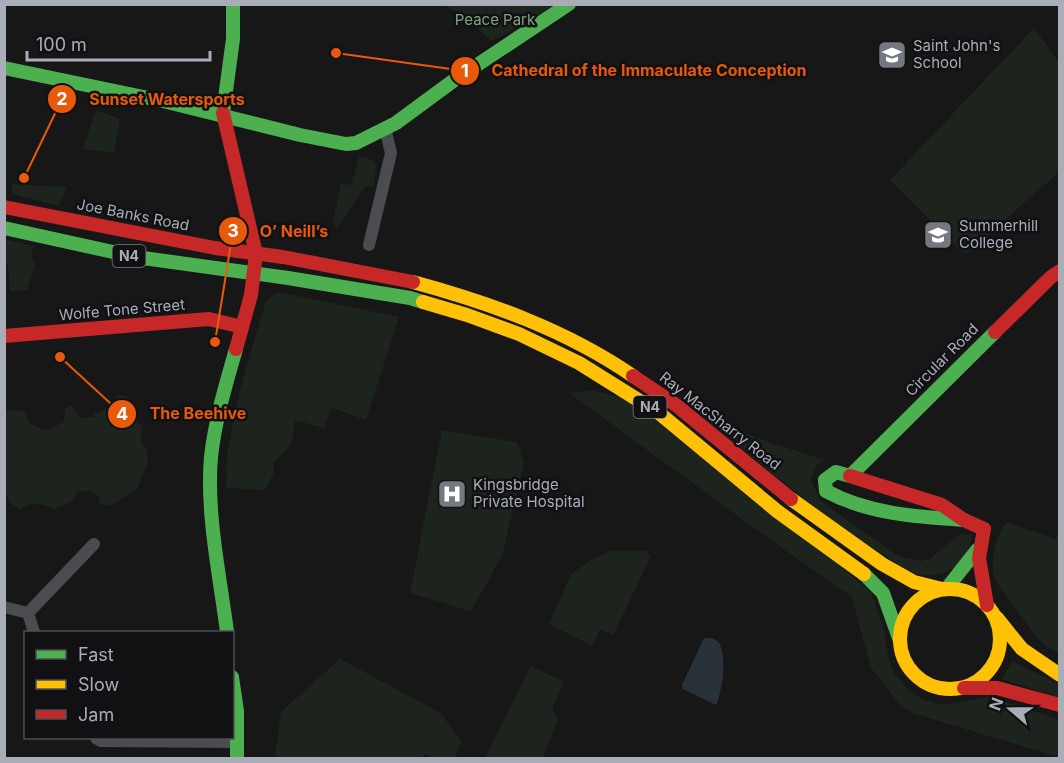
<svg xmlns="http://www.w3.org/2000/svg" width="1064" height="763" viewBox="0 0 1064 763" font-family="Inter,sans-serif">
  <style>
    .green { fill: #1d241e }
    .water { fill: #2a3239 }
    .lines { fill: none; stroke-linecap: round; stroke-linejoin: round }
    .street { stroke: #4b4c50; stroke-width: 12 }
    .fast { stroke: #4caf50; stroke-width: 14 }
    .slow { stroke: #ffc107; stroke-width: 14 }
    .jam { stroke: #c62828; stroke-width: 14 }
    .labels { text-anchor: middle; stroke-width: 5; stroke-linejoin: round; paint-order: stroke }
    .shield { fill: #111113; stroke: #7b7e86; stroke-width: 1.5 }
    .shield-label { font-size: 14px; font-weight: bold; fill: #a8adb8 }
    .park-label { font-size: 15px; fill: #7fa381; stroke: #111113 }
    .poi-label { font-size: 15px; fill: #a8adb8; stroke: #111113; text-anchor: start }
    .street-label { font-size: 15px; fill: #a8adb8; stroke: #111113 }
    .leader { fill: none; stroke: #e8590c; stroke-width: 2 }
    .callout-dot { fill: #e8590c; stroke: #111113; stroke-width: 2 }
    .mark-label { font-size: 18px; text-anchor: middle; font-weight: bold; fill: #fff }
    .callout-label { font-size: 16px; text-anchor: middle; font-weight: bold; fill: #e8590c; stroke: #111113; stroke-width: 5; stroke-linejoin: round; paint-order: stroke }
  </style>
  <rect width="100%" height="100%" fill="#171717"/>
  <!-- green -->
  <g class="green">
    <path d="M 445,5 L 557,5 L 492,41 L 460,14 Z"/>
    <path d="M 1034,28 L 1059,63 L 1059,172 L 965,255 L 890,180 Z"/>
    <path d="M 96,110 L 120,119 L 114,153 L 83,149 Z"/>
    <path d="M 359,156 L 372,160 L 377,165 L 373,187 L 366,186 L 337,228 L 333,222 L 341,183 L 352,185 Z"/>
    <path d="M 11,184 L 67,187 L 59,206 L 13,194 Z"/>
    <path d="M 4,239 L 34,246 L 31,255 L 35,264 L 27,290 L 10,291 L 8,265 L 5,264 Z"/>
    <path d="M 278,292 L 399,317 L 366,420 L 331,408 L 324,428 L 295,420 L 292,443 L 273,463 L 274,473 L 264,490 L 226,488 L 227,454 L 240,389 L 266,301 Z"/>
    <path d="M 592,390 L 627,399 L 829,555 L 871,593 L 885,632 L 887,654 L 893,672 L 908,689 L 920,698 L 943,705 L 990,697 L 1059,719 L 1059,757 L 912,713 L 901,706 L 871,668 L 852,597 L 786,551 L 569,393 Z"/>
    <path d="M 118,395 L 129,397 L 134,418 L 142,426 L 141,442 L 147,450 L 148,462 L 138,487 L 112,506 L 100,504 L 98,495 L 87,491 L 77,492 L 73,501 L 55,509 C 42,504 33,500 21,510 L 10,503 L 7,495 L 5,494 L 5,410 L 26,411 L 28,422 L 45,431 L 64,422 L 65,410 L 71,405 L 81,418 L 94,417 L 93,413 C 106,412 111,406 118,395 Z"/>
    <path d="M 702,417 L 771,443 L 825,460 L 816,466 L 811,480 L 820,500 L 895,554 L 906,558 L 920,561 L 930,559 L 958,535 L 972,535 C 969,564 944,581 917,574 C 905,571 892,559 881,553 C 818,513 761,463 702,417 Z"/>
    <path d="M 442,430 L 517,442 L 524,463 L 502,556 L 471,611 L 410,593 Z"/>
    <path d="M 1007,523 L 1056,539 L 1059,532 L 1059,653 C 1037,644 1026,621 1012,603 C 1006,595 997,585 994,576 C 990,563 996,531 1007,523 Z"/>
    <path d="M 611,551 L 645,551 L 651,556 L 613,635 L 600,630 L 592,646 L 549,624 L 571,574 L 591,560 Z"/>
    <path d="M 340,659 L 441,713 L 461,742 L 455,758 L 434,758 L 425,754 L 422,758 L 275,758 L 281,712 Z"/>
    <path d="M 1012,661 L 1059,684 L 1059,697 L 1002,679 Z"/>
    <path d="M 531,666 L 564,682 L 552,709 L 558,720 L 543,758 L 485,758 Z"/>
  </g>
  <!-- water -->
  <path class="water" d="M 704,638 C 709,638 714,638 718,642 C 728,654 722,692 716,705 L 683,689 L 682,685 Z"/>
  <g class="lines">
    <!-- street -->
    <g class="street">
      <path d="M 369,245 L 391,153 L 385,128"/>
      <path d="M 4,607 L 28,613 L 34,632"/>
      <path d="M 28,613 L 94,544"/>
      <path d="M 96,738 L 101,741 L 236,742"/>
    </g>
    <!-- fast -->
    <g class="fast">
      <path d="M 4,68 L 163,101 L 300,135 L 346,144 L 356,143 L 396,123 L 453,81 L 569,4"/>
      <path d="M 223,113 L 233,39 L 233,4"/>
      <path d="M 4,228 L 136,257 L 288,278 L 410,298 L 423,302"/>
      <path d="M 964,520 C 917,517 868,514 826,491 L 825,480 L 836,472 L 850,476 L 995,332"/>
      <path d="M 864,574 L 883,593 L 900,641"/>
      <path d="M 947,588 L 977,550"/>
      <path d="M 227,632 C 220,577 206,512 211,457 C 215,420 226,384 236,349"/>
      <path d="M 232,677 L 237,711 L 237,758"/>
    </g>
    <!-- slow -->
    <g class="slow">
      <path d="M 413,282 C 490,303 566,330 633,376"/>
      <path d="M 423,302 L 467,315 L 519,334 L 579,363 L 659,413 L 777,511 L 864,574"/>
      <path d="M 791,499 L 882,564 L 914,582 L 942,589"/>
      <circle cx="950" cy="639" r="50"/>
      <path d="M 997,618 L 1022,649 L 1060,675"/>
    </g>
    <!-- jam -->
    <g class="jam">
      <path d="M 223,113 L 256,254 L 251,295 L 236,349"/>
      <path d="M 4,207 L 215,248 L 283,257 L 413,282"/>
      <path d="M 995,332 L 1051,277 L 1060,271"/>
      <path d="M 4,336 L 209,319 L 242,327"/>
      <path d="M 633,376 L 676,405 L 791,499"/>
      <path d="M 850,476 L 942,505 L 964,520 L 984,529 L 979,558 L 987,605"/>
      <path d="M 964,688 L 997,688 L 1060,705"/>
    </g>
  </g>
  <!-- icons -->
  <defs>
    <g id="school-square" transform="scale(1.5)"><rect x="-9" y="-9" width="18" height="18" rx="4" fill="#757880" stroke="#111113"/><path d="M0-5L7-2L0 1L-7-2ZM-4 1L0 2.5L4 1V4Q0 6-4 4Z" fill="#fff"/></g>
    <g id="hospital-square" transform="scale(1.5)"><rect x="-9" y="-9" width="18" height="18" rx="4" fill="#757880" stroke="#111113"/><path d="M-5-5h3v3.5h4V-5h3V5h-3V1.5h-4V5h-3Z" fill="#fff"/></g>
  </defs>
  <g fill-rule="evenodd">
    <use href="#school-square" x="892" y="55"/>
    <use href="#school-square" x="938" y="235"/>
    <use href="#hospital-square" x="452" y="494"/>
  </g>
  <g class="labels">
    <!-- shield labels -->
    <g class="shield">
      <rect x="112.5" y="245" width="33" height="22" rx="4.5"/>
      <rect x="633.5" y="396" width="33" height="22" rx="4.5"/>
    </g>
    <g class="shield-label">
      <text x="129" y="261">N4</text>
      <text x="650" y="412">N4</text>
    </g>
    <!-- park labels -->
    <g class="park-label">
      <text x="495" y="25">Peace Park</text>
    </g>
    <!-- poi labels -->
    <g class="poi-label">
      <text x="913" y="51">Saint John's<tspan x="913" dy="17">School</tspan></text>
      <text x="959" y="231">Summerhill<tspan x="959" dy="17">College</tspan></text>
      <text x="473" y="490">Kingsbridge<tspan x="473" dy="17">Private Hospital</tspan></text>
    </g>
    <!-- street labels -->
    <g class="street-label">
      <text transform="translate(133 215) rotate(11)" y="5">Joe Banks Road</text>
      <text transform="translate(122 310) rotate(-5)" y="5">Wolfe Tone Street</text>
      <text transform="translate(942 360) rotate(-45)" y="5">Circular Road</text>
      <text transform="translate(720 421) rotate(38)" y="5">Ray MacSharry Road</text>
    </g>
  </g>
  <!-- callouts -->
  <path class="leader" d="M336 53L465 71M24 178L62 99M215 342L233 231M60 357L122 414"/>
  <g class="callout-dot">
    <circle cx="336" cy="53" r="6"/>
    <circle cx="24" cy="178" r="6"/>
    <circle cx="215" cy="342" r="6"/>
    <circle cx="60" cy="357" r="6"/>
    <circle cx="465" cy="71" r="15"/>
    <circle cx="62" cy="99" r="15"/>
    <circle cx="233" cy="231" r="15"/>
    <circle cx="122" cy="414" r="15"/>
  </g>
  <g class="mark-label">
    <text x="465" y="77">1</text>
    <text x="62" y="105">2</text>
    <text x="233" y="237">3</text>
    <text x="122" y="420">4</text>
  </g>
  <g class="callout-label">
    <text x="649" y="76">Cathedral of the Immaculate Conception</text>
    <text x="167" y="105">Sunset Watersports</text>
    <text x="294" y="237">O’ Neill’s</text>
    <text x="198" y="419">The Beehive</text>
  </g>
  <!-- border -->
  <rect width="1064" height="763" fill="none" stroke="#a8adb8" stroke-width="12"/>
  <!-- legend -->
  <rect x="24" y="631" width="210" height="108" fill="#111113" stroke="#4d4f55" stroke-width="1.5"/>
  <rect x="36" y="650" width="30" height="9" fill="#4caf50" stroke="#4d4f55" stroke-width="1.5"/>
  <text x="78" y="661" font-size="18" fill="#a8adb8">Fast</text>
  <rect x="36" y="680" width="30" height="9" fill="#ffc107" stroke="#4d4f55" stroke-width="1.5"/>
  <text x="78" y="691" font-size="18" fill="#a8adb8">Slow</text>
  <rect x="36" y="710" width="30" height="9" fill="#c62828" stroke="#4d4f55" stroke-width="1.5"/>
  <text x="78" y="721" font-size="18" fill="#a8adb8">Jam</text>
  <!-- north arrow -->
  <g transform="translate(1010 709) rotate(290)" stroke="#111113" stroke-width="4.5" paint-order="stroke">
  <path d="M0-4.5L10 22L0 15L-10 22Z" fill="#a8adb8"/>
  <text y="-9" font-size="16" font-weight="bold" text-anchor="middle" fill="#a8adb8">N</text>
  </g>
  <!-- scale -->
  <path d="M27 51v9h183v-9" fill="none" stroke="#a8adb8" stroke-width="3"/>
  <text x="36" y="51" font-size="18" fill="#a8adb8" stroke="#111113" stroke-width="4.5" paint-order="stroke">100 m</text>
</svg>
